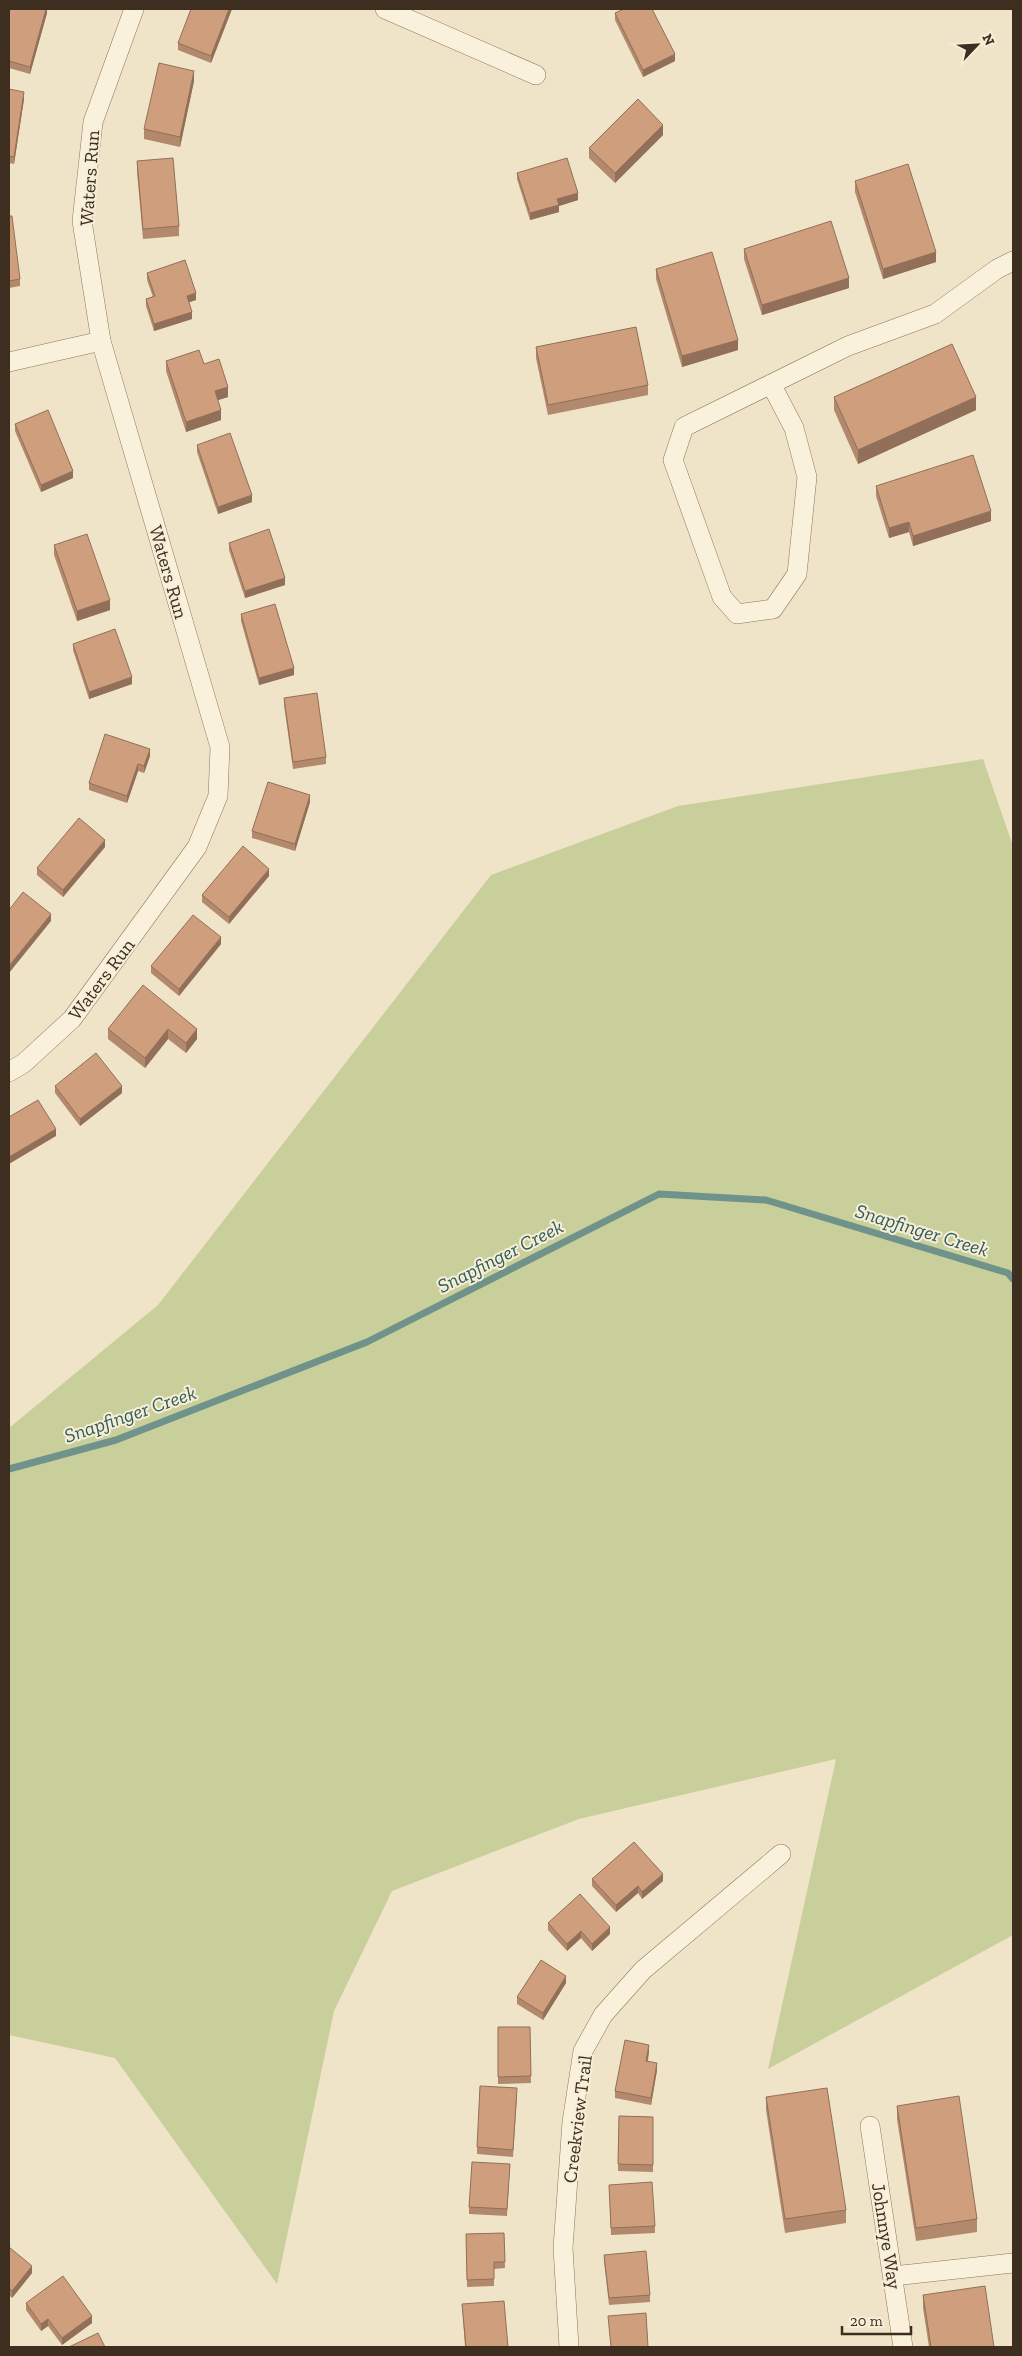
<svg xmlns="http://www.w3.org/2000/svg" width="1022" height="2356" viewBox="0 0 1022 2356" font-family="'Zilla Slab',serif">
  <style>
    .green { fill: #c9cf9b }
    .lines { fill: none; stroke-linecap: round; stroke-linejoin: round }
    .stream { stroke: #6f938a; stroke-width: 7 }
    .street-casing { stroke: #8d765c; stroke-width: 20 }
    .street { stroke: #faf1dc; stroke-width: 19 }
    .wall { fill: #b2896c }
    .shaded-wall { fill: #916f58 }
    .building { fill: #cf9f7d; stroke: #916f58 }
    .labels { text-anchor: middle; stroke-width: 4; stroke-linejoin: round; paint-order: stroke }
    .street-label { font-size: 19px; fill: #3d2e20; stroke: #f7eed8 }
    .water-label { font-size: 20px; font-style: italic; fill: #2f5d5a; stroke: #f7eed8 }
  </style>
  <rect width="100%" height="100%" fill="#f0e4c8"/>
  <!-- green -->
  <path class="green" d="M 983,759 L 1013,846 L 1013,1935 L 768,2069 L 836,1759 L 579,1819 L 392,1891 L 334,2011 L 277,2284 L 115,2058 L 9,2035 L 9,1428 L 158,1305 L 491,875 L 678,806 Z"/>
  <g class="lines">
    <!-- stream -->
    <path class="stream" d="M 9,1469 L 116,1440 L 367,1342 L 659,1194 L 766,1200 L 1008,1273 L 1013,1279"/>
    <!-- street casing -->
    <g class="street-casing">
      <g id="street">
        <path d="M 385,9 L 536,75"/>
        <path d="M 9,362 L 101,341"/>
        <path d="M 771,384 L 794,428 L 807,477 L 797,574 L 773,609 L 737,614 L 722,597 L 673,460 L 684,427 L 848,346 L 935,314 L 997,269 L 1013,261"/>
        <path d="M 9,1072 L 24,1063 L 72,1019 L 197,847 L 218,796 L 220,747 L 101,341 L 82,221 L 93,122 L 134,9"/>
        <path d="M 870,2126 L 903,2347"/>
        <path d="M 893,2276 L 1013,2263"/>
        <path d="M 569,2347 L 563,2248 L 572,2122 L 583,2051 L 603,2015 L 643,1970 L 781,1854"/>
      </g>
    </g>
    <!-- street -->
    <use href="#street" class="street"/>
  </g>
  <!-- wall -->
  <g class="wall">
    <path d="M 9,9 L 47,9 L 47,13 L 30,74 L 9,68 Z"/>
    <path d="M 232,9 L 211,63 L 178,50 L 178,43 Z"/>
    <path d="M 615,13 L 675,61 L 643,77 L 615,20 Z"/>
    <path d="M 194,81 L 180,147 L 144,139 L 144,129 Z"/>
    <path d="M 9,89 L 24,99 L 14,164 L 9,163 Z"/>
    <path d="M 663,135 L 615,183 L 589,158 L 589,148 Z"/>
    <path d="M 137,161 L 179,226 L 179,236 L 143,239 L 137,172 Z"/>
    <path d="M 517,173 L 578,200 L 559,206 L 559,212 L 530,220 L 517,179 Z"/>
    <path d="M 855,181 L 936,262 L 883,279 L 855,192 Z"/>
    <path d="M 9,216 L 20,279 L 20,286 L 9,288 Z"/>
    <path d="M 744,249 L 849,288 L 762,315 L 744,259 Z"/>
    <path d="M 656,269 L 738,350 L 682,367 L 656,279 Z"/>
    <path d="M 147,273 L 196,300 L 189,302 L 192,319 L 154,331 L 146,306 L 146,299 L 153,297 L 147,280 Z"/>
    <path d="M 536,347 L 648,385 L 648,395 L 548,415 L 536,358 Z"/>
    <path d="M 166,361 L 204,364 L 228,397 L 218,400 L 221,420 L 186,432 L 166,371 Z"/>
    <path d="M 834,397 L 976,410 L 858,464 L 834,410 Z"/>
    <path d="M 15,424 L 73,478 L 41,492 L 15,431 Z"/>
    <path d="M 197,445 L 252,502 L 218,514 L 197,452 Z"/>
    <path d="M 876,486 L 991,521 L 913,546 L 909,532 L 889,538 L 876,496 Z"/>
    <path d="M 229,543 L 285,585 L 245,598 L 229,550 Z"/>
    <path d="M 54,545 L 110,610 L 77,621 L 54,555 Z"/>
    <path d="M 241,614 L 294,675 L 259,685 L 241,621 Z"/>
    <path d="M 73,644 L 132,684 L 89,699 L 73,650 Z"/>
    <path d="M 284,698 L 326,757 L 326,764 L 293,769 L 284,705 Z"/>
    <path d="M 150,756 L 144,773 L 138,771 L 127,803 L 89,790 L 89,783 Z"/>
    <path d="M 310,802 L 295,851 L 252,838 L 252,831 Z"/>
    <path d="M 105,847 L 63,897 L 37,875 L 37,868 Z"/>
    <path d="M 269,876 L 229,924 L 202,902 L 202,895 Z"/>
    <path d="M 221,944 L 179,996 L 151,973 L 151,966 Z"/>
    <path d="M 143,985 L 197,1039 L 186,1053 L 168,1039 L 145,1068 L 108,1039 L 108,1029 Z"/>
    <path d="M 55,1086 L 122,1093 L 80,1126 L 55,1093 Z"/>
    <path d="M 592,1879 L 663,1881 L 642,1899 L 638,1893 L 616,1912 L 592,1886 Z"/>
    <path d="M 548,1923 L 610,1934 L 592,1951 L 581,1938 L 567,1951 L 548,1930 Z"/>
    <path d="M 566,1983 L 543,2020 L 517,2004 L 517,1997 Z"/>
    <path d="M 498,2027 L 530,2027 L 531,2083 L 498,2084 Z"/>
    <path d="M 649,2052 L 648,2061 L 657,2070 L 651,2105 L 615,2098 L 615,2091 Z"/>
    <path d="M 517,2095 L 513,2157 L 477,2154 L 477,2147 Z"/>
    <path d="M 766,2097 L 846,2210 L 846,2223 L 785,2233 L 766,2110 Z"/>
    <path d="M 897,2106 L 977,2219 L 977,2232 L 916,2241 L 897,2119 Z"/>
    <path d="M 619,2116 L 653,2117 L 653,2172 L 618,2171 Z"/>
    <path d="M 510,2164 L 507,2216 L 469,2214 L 469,2207 Z"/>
    <path d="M 609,2185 L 655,2226 L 655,2233 L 611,2235 Z"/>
    <path d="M 504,2233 L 505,2268 L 494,2269 L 494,2286 L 467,2287 L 466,2234 Z"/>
    <path d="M 9,2247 L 32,2273 L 12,2298 L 9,2295 Z"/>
    <path d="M 604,2255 L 650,2295 L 650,2302 L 609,2305 L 604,2261 Z"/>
    <path d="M 923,2295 L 994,2347 L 929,2347 L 923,2308 Z"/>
    <path d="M 26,2303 L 92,2323 L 62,2345 L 48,2326 L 41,2331 L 26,2310 Z"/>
    <path d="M 462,2304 L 508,2347 L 465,2347 Z"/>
  </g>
  <!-- shaded-wall -->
  <g class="shaded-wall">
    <path d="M 46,9 L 47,9 L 47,13 L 30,74 L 30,67 Z"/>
    <path d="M 229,9 L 232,9 L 211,63 L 211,56 Z"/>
    <path d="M 675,54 L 675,61 L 643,77 L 643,70 Z"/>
    <path d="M 194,71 L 194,81 L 180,147 L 180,137 Z"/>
    <path d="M 24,92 L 24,99 L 14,164 L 14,157 Z"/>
    <path d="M 663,125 L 663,135 L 615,183 L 615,173 Z"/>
    <path d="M 578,193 L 578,200 L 559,206 L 559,212 L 530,220 L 530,213 L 557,199 Z"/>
    <path d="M 936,252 L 936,262 L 883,279 L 883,269 Z"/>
    <path d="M 849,278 L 849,288 L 762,315 L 762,305 Z"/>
    <path d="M 196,293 L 196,300 L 187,303 L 187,296 Z"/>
    <path d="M 192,312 L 192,319 L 154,331 L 154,324 Z"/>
    <path d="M 738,340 L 738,350 L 682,367 L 682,356 Z"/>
    <path d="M 228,387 L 228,397 L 215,401 L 215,391 Z"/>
    <path d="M 976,397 L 976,410 L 858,464 L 858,450 Z"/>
    <path d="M 221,410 L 221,420 L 186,432 L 186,422 Z"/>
    <path d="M 73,471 L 73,478 L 41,492 L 41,485 Z"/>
    <path d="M 252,495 L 252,502 L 218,514 L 218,507 Z"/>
    <path d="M 991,511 L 991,521 L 913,546 L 913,536 Z"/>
    <path d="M 909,522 L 909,532 L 889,538 L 889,528 Z"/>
    <path d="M 285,578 L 285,585 L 245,598 L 245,591 Z"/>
    <path d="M 110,600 L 110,610 L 77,621 L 77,611 Z"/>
    <path d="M 294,668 L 294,675 L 259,685 L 259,678 Z"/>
    <path d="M 132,677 L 132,684 L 89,699 L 89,692 Z"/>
    <path d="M 150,749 L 150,756 L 144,773 L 144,766 Z"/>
    <path d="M 138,764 L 138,771 L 127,803 L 127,796 Z"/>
    <path d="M 310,795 L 310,802 L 295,851 L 295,844 Z"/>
    <path d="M 105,840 L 105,847 L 63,897 L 63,890 Z"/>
    <path d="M 269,869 L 269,876 L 229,924 L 229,917 Z"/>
    <path d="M 51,914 L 51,921 L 9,973 L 9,966 Z"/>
    <path d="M 221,937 L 221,944 L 179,996 L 179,989 Z"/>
    <path d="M 168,1029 L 168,1039 L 145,1068 L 145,1058 Z"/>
    <path d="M 197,1029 L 197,1039 L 186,1053 L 186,1043 Z"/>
    <path d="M 122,1086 L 122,1093 L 80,1126 L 80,1119 Z"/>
    <path d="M 56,1129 L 56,1136 L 9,1164 L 9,1157 Z"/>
    <path d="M 663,1874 L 663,1881 L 642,1899 L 642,1892 Z"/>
    <path d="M 638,1886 L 638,1893 L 616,1912 L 616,1905 Z"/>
    <path d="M 610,1927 L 610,1934 L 592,1951 L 592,1944 Z"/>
    <path d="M 581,1931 L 581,1938 L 567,1951 L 567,1944 Z"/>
    <path d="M 566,1976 L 566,1983 L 543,2020 L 543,2013 Z"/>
    <path d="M 649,2045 L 649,2052 L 646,2068 L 646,2061 Z"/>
    <path d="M 657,2063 L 657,2070 L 651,2105 L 651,2098 Z"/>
    <path d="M 32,2266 L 32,2273 L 12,2298 L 12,2291 Z"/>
    <path d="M 92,2316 L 92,2323 L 62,2345 L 62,2338 Z"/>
    <path d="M 48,2319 L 48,2326 L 41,2331 L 41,2324 Z"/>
  </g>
  <!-- building -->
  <g class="building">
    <path d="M 9,9 L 46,9 L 30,67 L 9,61 Z"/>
    <path d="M 191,9 L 229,9 L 211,56 L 178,43 Z"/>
    <path d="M 624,9 L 652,9 L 675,54 L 643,70 L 615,13 Z"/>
    <path d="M 159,63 L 194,71 L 180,137 L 144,129 Z"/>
    <path d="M 9,89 L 24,92 L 14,157 L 9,156 Z"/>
    <path d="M 638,99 L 663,125 L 615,173 L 589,148 Z"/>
    <path d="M 173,158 L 179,226 L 143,229 L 137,161 Z"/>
    <path d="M 567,158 L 578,193 L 557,199 L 559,205 L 530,213 L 517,173 Z"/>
    <path d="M 908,164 L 936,252 L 883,269 L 855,181 Z"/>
    <path d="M 9,216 L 12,216 L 20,279 L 9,281 Z"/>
    <path d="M 831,221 L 849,278 L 762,305 L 744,249 Z"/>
    <path d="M 712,252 L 738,340 L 682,356 L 656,269 Z"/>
    <path d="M 185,260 L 196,293 L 187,296 L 192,312 L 154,324 L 146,299 L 155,296 L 147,273 Z"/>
    <path d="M 636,327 L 648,385 L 548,405 L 536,347 Z"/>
    <path d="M 952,344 L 976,397 L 858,450 L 834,397 Z"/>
    <path d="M 199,350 L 204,364 L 219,359 L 228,387 L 215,391 L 221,410 L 186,422 L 166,361 Z"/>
    <path d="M 48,410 L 73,471 L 41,485 L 15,424 Z"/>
    <path d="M 230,433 L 252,495 L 218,507 L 197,445 Z"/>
    <path d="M 973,455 L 991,511 L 913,536 L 909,522 L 889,528 L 876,486 Z"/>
    <path d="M 269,529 L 285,578 L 245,591 L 229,543 Z"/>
    <path d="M 87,534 L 110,600 L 77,611 L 54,545 Z"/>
    <path d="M 275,604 L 294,668 L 259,678 L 241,614 Z"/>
    <path d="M 115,629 L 132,677 L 89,692 L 73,644 Z"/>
    <path d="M 317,693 L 326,757 L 293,762 L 284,698 Z"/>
    <path d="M 105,734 L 150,749 L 144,766 L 138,764 L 127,796 L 89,783 Z"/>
    <path d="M 268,782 L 310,795 L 295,844 L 252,831 Z"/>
    <path d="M 79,818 L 105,840 L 63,890 L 37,868 Z"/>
    <path d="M 243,846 L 269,869 L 229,917 L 202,895 Z"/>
    <path d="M 23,892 L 51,914 L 9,966 L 9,910 Z"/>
    <path d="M 193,915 L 221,937 L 179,989 L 151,966 Z"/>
    <path d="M 143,985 L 197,1029 L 186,1043 L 168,1029 L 145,1058 L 108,1029 Z"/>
    <path d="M 96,1053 L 122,1086 L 80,1119 L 55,1086 Z"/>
    <path d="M 38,1100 L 56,1129 L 9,1157 L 9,1117 Z"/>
    <path d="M 634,1842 L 663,1874 L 642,1892 L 638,1886 L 616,1905 L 592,1879 Z"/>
    <path d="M 580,1894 L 610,1927 L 592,1944 L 581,1931 L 567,1944 L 548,1923 Z"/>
    <path d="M 541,1960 L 566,1976 L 543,2013 L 517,1997 Z"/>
    <path d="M 498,2027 L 530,2027 L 531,2076 L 498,2077 Z"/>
    <path d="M 625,2040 L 649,2045 L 646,2061 L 657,2063 L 651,2098 L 615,2091 Z"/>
    <path d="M 480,2086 L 517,2088 L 513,2150 L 477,2147 Z"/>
    <path d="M 827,2088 L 846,2210 L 785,2219 L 766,2097 Z"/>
    <path d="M 959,2096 L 977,2219 L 916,2228 L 897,2106 Z"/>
    <path d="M 619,2116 L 653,2117 L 653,2165 L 618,2164 Z"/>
    <path d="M 472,2162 L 510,2164 L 507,2209 L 469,2207 Z"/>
    <path d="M 652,2182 L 655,2226 L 611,2228 L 609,2185 Z"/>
    <path d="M 504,2233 L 505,2262 L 494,2262 L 494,2279 L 467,2280 L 466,2234 Z"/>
    <path d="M 9,2247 L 32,2266 L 12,2291 L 9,2288 Z"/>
    <path d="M 646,2251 L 650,2295 L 609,2298 L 604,2255 Z"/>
    <path d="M 63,2276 L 92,2316 L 62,2338 L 48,2319 L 41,2324 L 26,2303 Z"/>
    <path d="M 985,2286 L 994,2347 L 931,2347 L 923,2295 Z"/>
    <path d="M 504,2301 L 508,2347 L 466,2347 L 462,2304 Z"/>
    <path d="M 646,2313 L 648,2347 L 611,2347 L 608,2316 Z"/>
    <path d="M 98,2333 L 105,2347 L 69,2347 Z"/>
  </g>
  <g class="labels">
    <!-- street labels -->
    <g class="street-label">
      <text transform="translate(89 178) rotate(-86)" y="7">Waters Run</text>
      <text transform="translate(169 572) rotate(74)" y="7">Waters Run</text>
      <text transform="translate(101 979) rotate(-53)" y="7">Waters Run</text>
      <text transform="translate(577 2119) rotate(-83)" y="7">Creekview Trail</text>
      <text transform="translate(887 2236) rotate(81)" y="7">Johnnye Way</text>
    </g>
    <!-- water labels -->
    <g class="water-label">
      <text transform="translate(922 1230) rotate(17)" y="7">Snapfinger Creek</text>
      <text transform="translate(500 1256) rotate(-27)" y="7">Snapfinger Creek</text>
      <text transform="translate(130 1414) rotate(-19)" y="7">Snapfinger Creek</text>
    </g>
  </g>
  <!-- border -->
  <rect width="1022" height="2356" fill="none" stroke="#3d2e20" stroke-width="20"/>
  <!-- north arrow -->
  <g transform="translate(977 45) rotate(65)" stroke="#f7eed8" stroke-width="4" paint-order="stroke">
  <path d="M0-4L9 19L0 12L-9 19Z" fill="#3d2e20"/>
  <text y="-8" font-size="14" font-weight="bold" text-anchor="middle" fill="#3d2e20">N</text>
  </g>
  <!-- scale -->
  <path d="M842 2326v8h69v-8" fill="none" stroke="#3d2e20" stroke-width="2.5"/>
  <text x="850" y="2326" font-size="15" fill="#3d2e20" stroke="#f7eed8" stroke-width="4" paint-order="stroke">20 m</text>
</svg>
